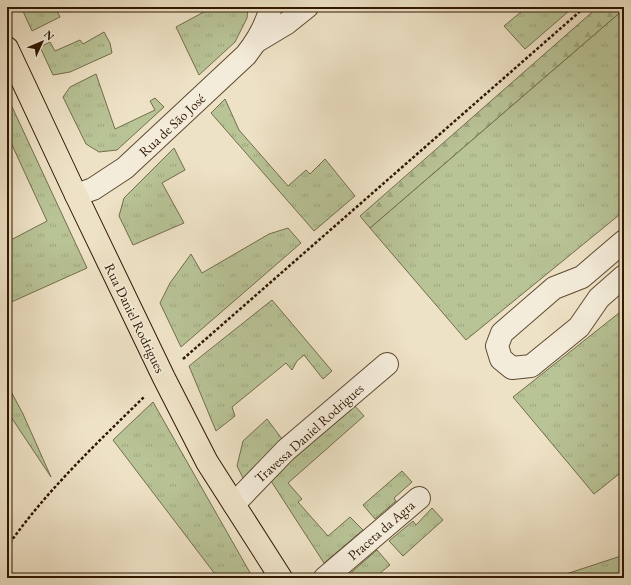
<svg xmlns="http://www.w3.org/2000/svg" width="631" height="585" viewBox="0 0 631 585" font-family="'EB Garamond',serif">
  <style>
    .grass { fill: url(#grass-tufts); stroke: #746d4c }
    .forest { fill: url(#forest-firs); stroke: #746d4c }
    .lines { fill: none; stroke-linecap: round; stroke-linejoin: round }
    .minor-casing { stroke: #5f4a33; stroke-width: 24 }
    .major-casing { stroke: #2f1702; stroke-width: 24 }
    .path { stroke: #2f1702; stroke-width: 2.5; stroke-dasharray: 3 2; stroke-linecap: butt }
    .minor { stroke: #f4ecda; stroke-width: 22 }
    .major { stroke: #eee2c6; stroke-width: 22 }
    .labels { text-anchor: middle; stroke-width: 3.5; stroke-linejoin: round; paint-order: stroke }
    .street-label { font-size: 14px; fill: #2f1702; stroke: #f4ecda }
  </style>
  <defs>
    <pattern id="grass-tufts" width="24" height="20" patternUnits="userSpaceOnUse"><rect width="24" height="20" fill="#b8c396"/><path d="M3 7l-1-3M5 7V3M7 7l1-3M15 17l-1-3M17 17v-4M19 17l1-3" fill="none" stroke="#9ea780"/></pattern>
    <pattern id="forest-firs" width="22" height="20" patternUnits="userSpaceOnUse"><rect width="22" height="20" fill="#b8c396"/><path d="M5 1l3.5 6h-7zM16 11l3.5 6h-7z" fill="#9ea780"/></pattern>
  </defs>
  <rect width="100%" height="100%" fill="#eee2c6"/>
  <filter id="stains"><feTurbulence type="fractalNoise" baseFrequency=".005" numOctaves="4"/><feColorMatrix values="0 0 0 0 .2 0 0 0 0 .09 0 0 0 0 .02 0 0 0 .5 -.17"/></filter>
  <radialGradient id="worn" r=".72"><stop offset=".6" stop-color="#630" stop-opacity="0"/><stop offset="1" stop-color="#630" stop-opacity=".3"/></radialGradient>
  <!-- grass -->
  <g class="grass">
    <path d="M 21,7 L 55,7 L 60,17 L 32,31 Z"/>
    <path d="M 213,7 L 248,7 L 247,18 L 235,42 L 199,75 L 176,27 Z"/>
    <path d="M 527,7 L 568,7 L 570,10 L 525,49 L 504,26 Z"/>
    <path d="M 624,9 L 624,211 L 466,340 L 370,228 Z"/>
    <path d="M 104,32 L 110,43 L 112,53 L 70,72 L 53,75 L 40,47 L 50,42 L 55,51 L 80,40 L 83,44 Z"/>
    <path d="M 96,74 L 115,129 L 155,110 L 150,101 L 155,98 L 164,107 L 117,150 L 99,152 L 86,144 L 63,97 L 70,87 Z"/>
    <path d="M 7,96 L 87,268 L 7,304 L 7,242 L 47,221 L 7,134 Z"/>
    <path d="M 225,99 L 239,130 L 288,186 L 306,170 L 310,174 L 325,159 L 355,196 L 314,231 L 211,113 Z"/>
    <path d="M 174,148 L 185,170 L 162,183 L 184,223 L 133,245 L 119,216 L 124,198 Z"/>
    <path d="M 288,228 L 301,243 L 181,347 L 160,303 L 170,283 L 191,254 L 202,273 L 269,234 Z"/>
    <path d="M 272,300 L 332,371 L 323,379 L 304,355 L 297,361 L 292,370 L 286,363 L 232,407 L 235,416 L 216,431 L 189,366 Z"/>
    <path d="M 624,309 L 624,470 L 594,494 L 513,397 Z"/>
    <path d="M 7,384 L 23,414 L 51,477 L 7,411 Z"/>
    <path d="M 153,402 L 253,578 L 218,578 L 113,440 Z"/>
    <path d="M 354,405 L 364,416 L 288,483 L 302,499 L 298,502 L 328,536 L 350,517 L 363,530 L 324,563 L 271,481 L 278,472 Z"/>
    <path d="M 267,419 L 282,439 L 243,478 L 237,466 L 243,441 Z"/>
    <path d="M 402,471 L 412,482 L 394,498 L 396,501 L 375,519 L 363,505 Z"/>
    <path d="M 432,508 L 443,520 L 403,556 L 389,541 L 413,521 L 416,525 Z"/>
    <path d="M 377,550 L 390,565 L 374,578 L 345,578 Z"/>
    <path d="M 624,555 L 624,578 L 559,578 L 563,575 Z"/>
  </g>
  <!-- forest -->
  <path class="forest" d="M 598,7 L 624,7 L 624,9 L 370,228 L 360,216 Z"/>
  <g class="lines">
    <!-- minor casing -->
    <g class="minor-casing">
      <g id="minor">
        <path d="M 257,41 L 287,23 L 307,7"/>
        <path d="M 76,195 L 93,189 L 125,168 L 246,55 C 258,40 266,26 271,7"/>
        <path d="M 624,241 L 582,277 L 554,288 L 502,333 L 497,346 L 501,359 L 512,368 L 531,366 L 579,327 L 599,298 L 624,276"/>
        <path d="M 234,504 L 286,450 L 387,364"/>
        <path d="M 325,578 L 419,498"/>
      </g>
    </g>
    <!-- major casing -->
    <g class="major-casing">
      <path id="major" d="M 7,48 L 76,195 L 164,378 L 207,462 L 281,578"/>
    </g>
    <!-- path -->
    <g class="path">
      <path d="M 183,359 L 585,7"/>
      <path d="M 7,547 C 46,491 95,445 144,397"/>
    </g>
    <!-- minor -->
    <use href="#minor" class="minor"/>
    <!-- major -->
    <use href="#major" class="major"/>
  </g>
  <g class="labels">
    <!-- street labels -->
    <g class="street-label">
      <text transform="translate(172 125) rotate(-43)" y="5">Rua de São José</text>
      <text transform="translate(135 318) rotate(64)" y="5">Rua Daniel Rodrigues</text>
      <text transform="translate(309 433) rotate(-42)" y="5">Travessa Daniel Rodrigues</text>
      <text transform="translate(381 530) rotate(-41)" y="5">Praceta da Agra</text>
    </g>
  </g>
  <!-- margin -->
  <rect width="631" height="585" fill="none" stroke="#eee2c6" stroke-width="24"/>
  <rect x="8" y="8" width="615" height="569" fill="none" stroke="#2f1702" stroke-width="2"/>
  <rect x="12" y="12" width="607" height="561" fill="none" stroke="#2f1702"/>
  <!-- north arrow -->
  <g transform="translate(42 42) rotate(46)" stroke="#f4ecda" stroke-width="3" paint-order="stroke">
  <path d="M0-3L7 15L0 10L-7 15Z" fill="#2f1702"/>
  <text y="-6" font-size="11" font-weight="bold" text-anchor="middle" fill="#2f1702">N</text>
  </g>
  <rect width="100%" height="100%" filter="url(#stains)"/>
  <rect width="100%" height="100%" fill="url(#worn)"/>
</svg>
